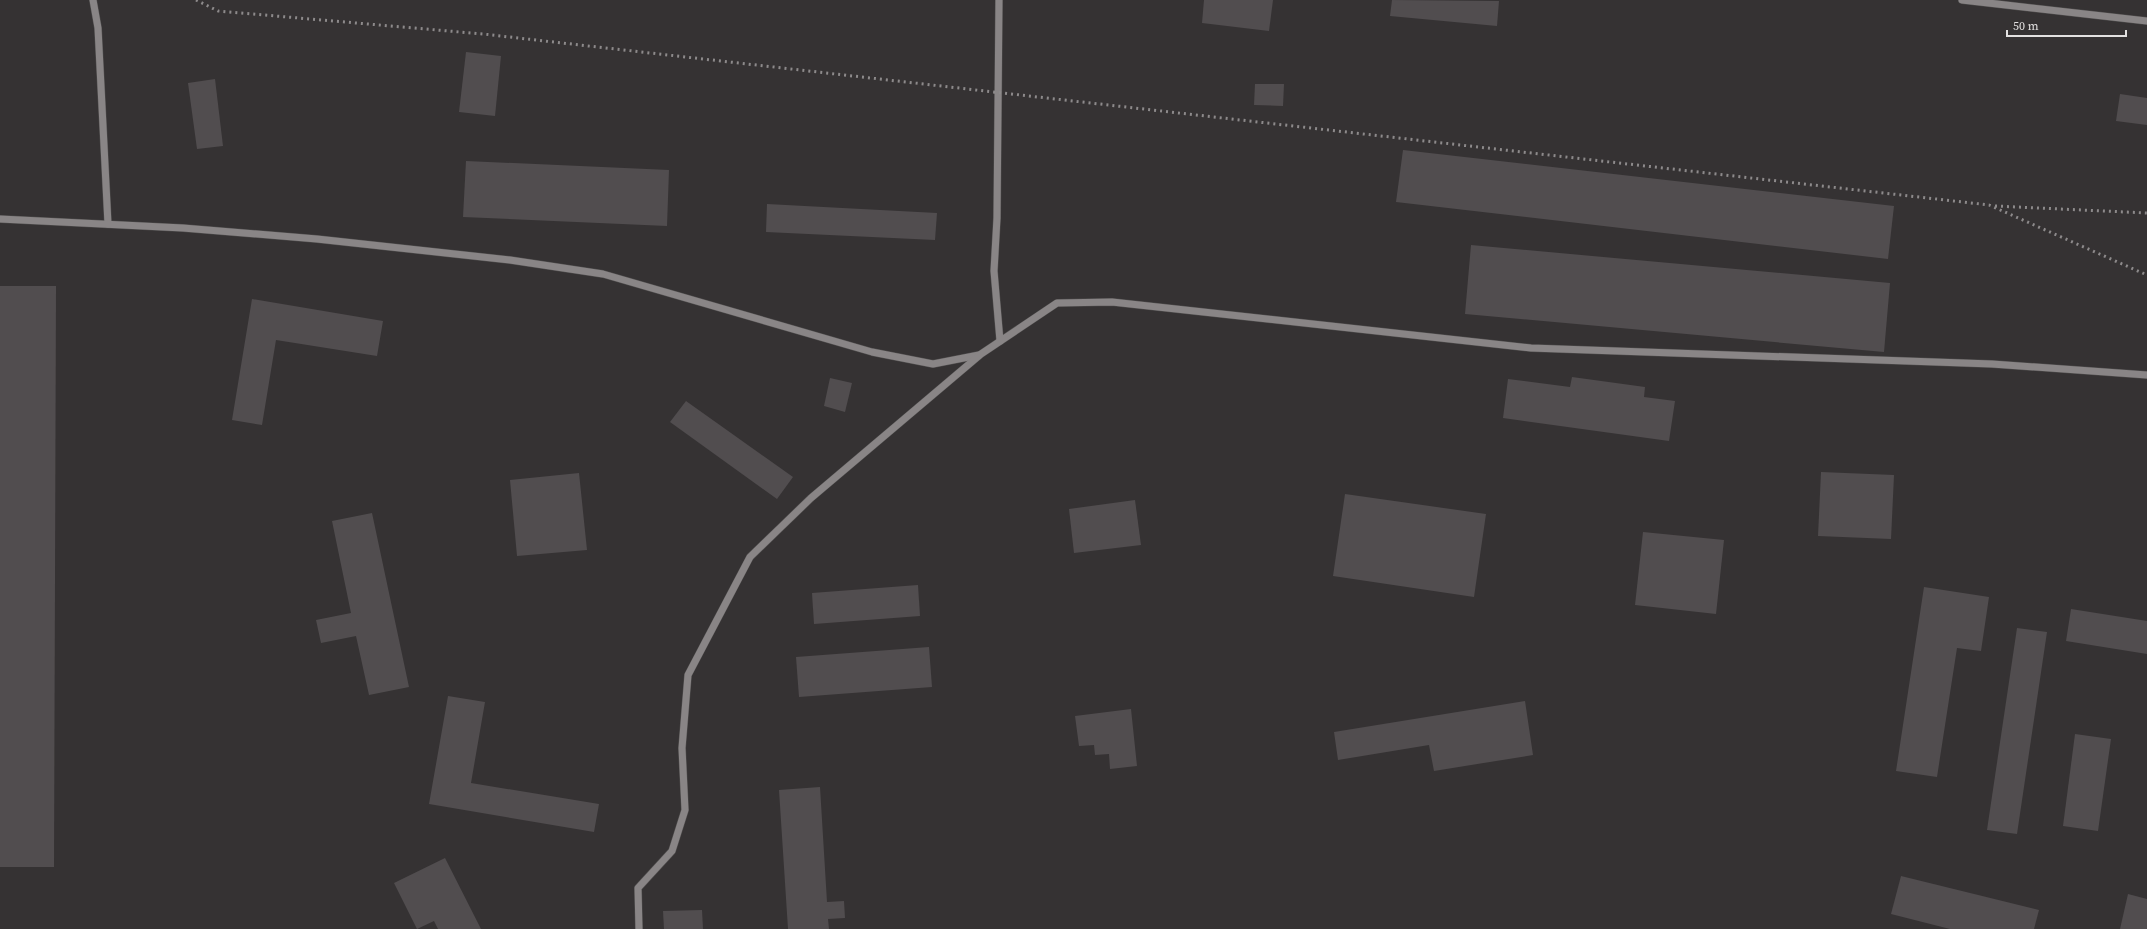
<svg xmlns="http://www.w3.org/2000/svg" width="2147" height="929" viewBox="0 0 2147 929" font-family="'Source Serif 4',serif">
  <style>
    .building { fill: #514d4f }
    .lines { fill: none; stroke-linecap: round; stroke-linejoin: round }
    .lane-casing { stroke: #504e4e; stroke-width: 8 }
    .lane { stroke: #898586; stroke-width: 7 }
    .rail { stroke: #8d8a8b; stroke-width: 3; stroke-dasharray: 2 4; stroke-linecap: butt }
  </style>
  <rect width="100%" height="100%" fill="#353233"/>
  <!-- building -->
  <g class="building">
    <path d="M 1204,0 L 1273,0 L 1269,31 L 1202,23 Z"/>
    <path d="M 1392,0 L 1499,1 L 1497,26 L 1390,16 Z"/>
    <path d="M 466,52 L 501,56 L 495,116 L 459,112 Z"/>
    <path d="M 215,79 L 223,146 L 197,149 L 188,83 Z"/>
    <path d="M 1255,84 L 1284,84 L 1283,106 L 1254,105 Z"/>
    <path d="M 2120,94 L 2147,98 L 2147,125 L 2116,121 Z"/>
    <path d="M 1403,150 L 1894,206 L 1888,259 L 1396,202 Z"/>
    <path d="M 466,161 L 669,170 L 667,226 L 463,217 Z"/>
    <path d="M 767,204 L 937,213 L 935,240 L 766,232 Z"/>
    <path d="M 1471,245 L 1890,283 L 1884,352 L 1465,314 Z"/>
    <path d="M 0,286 L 56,286 L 54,867 L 0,867 Z"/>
    <path d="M 252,299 L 383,321 L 377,356 L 276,340 L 262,425 L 232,420 Z"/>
    <path d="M 1572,377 L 1645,387 L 1644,397 L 1675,401 L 1669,441 L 1503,418 L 1508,379 L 1570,387 Z"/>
    <path d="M 830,378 L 852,383 L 845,412 L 824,406 Z"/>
    <path d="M 686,401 L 793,477 L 777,499 L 670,422 Z"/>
    <path d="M 1821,472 L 1894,475 L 1891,539 L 1818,536 Z"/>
    <path d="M 579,473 L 587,550 L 517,556 L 510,480 Z"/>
    <path d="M 1345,494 L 1486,514 L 1474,597 L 1333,576 Z"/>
    <path d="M 1135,500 L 1141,545 L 1074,553 L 1069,509 Z"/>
    <path d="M 372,513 L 409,687 L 369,695 L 356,636 L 321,643 L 316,620 L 351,613 L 332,521 Z"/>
    <path d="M 1643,532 L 1724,540 L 1716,614 L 1635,605 Z"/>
    <path d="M 918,585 L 920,616 L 814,624 L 812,593 Z"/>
    <path d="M 1924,587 L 1989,597 L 1981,651 L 1957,648 L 1937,777 L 1896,771 Z"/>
    <path d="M 2071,609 L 2147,621 L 2147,654 L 2066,641 Z"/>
    <path d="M 2017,628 L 2047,632 L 2017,834 L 1987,830 Z"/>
    <path d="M 929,647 L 932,687 L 799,697 L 796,657 Z"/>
    <path d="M 448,696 L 485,702 L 471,783 L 599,804 L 594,832 L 429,804 Z"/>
    <path d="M 1525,701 L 1533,755 L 1434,771 L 1429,745 L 1338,760 L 1334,732 Z"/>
    <path d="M 1131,709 L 1137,766 L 1110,769 L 1109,754 L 1095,755 L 1094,745 L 1079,746 L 1075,716 Z"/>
    <path d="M 2075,734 L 2111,739 L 2098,831 L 2063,826 Z"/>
    <path d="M 820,787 L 827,902 L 844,901 L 845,918 L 828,919 L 829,929 L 788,929 L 779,790 Z"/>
    <path d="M 445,858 L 481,929 L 438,929 L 434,921 L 417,929 L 394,883 Z"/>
    <path d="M 1901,876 L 2039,910 L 2034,929 L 1950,929 L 1891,914 Z"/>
    <path d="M 2128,894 L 2147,899 L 2147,929 L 2120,929 Z"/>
    <path d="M 702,910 L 703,929 L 664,929 L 663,911 Z"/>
  </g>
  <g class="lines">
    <!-- lane casing -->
    <g class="lane-casing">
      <g id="lane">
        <path d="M 93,0 L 98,28 L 108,224"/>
        <path d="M 999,0 L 997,218 L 994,271 L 1000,341"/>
        <path d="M 1962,0 L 2147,21"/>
        <path d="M 0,219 L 183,228 L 317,239 L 510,260 L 603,274 L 872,352 L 933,364 L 979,355"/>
        <path d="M 639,929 L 638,888 L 672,851 L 685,810 L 682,748 L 688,675 L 750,557 L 811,498 L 981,354 L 1057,303 L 1112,302 L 1531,348 L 1992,364 L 2147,375"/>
      </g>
    </g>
    <!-- lane -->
    <use href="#lane" class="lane"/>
    <!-- rail -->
    <g class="rail">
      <path d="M 196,0 L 218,11 L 483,34 L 1989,205 L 2147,275"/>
      <path d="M 1995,206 L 2147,213"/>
    </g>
  </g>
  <!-- scale -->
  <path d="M2007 30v6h119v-6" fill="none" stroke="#e3e1e1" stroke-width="2"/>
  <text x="2013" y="30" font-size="12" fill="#e3e1e1" stroke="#353233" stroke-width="3" paint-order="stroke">50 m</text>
</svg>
